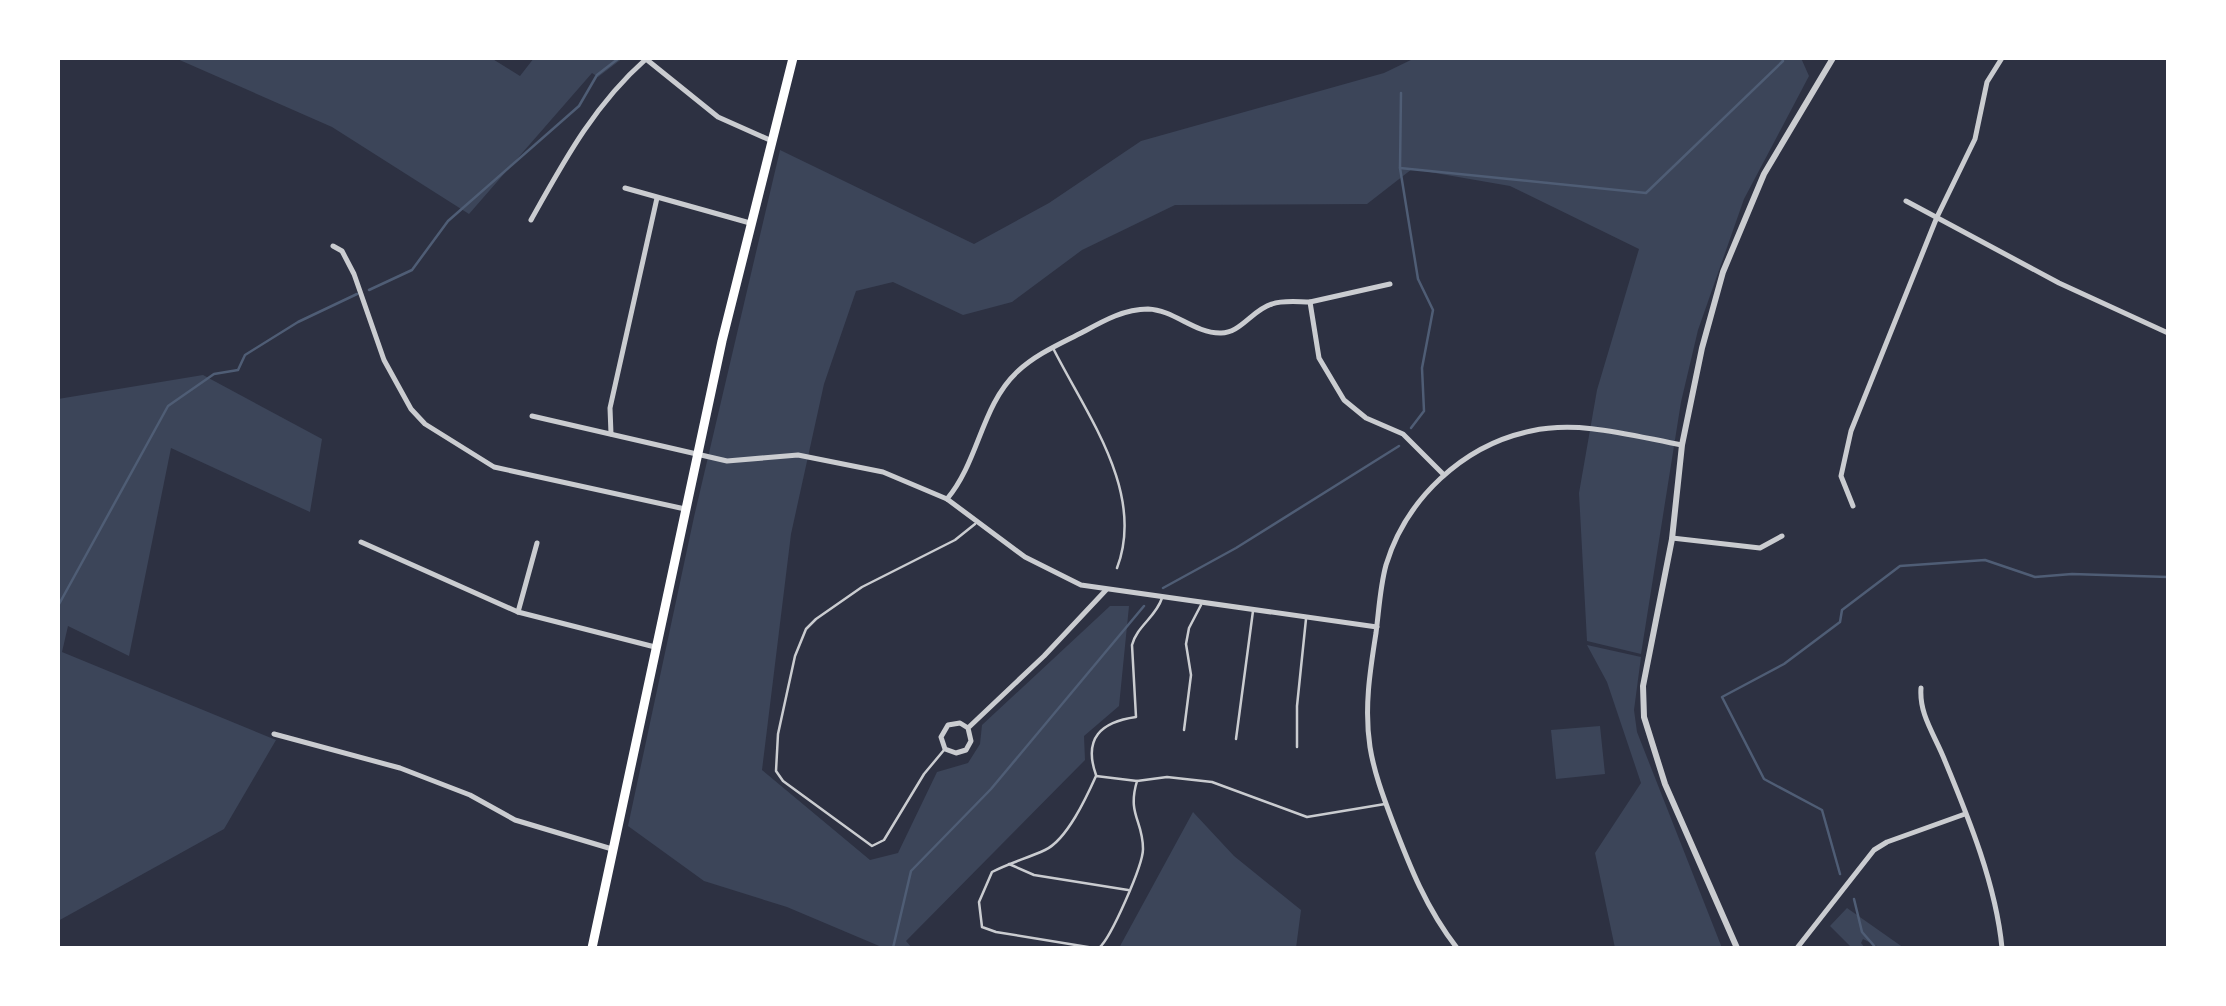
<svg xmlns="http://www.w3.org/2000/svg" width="2226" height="1006" viewBox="0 0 2226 1006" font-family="'Public Sans',sans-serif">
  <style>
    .green { fill: #3c4559 }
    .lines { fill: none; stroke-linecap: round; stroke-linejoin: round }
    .stream { stroke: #4f5d75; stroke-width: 2.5 }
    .service { stroke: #caccd0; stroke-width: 2.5 }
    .minor { stroke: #caccd0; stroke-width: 5 }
    .tertiary { stroke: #caccd0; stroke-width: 6 }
    .primary { stroke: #fff; stroke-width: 9 }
  </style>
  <rect width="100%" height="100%" fill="#2d3142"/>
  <!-- green -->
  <g class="green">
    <path d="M 175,58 L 491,58 L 520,76 L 534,58 L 623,58 L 598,77 L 592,73 L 469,214 L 332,127 Z"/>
    <path d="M 1415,58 L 1801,58 L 1809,76 L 1744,199 L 1698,330 L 1681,402 L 1641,654 L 1587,641 L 1579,493 L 1597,390 L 1639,249 L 1510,186 L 1412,169 L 1367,204 L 1175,205 L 1082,250 L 1012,302 L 963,315 L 893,282 L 856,291 L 824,384 L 791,534 L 762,770 L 870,860 L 898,853 L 937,772 L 968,763 L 980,744 L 982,725 L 1110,606 L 1129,606 L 1119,706 L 1084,736 L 1085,760 L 906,941 L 912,948 L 884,948 L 787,907 L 704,881 L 628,826 L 694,517 L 780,150 L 974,244 L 1049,203 L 1141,141 L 1384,73 Z"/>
    <path d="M 203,375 L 322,439 L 310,512 L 171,448 L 129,656 L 68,626 L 62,652 L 276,740 L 224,829 L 58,921 L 58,399 Z"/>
    <path d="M 1587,645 L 1641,657 L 1634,710 L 1637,732 L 1722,948 L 1615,948 L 1595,853 L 1641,783 L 1607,682 Z"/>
    <path d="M 1600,726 L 1605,774 L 1556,779 L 1551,730 Z"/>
    <path d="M 1193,812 L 1234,856 L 1301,910 L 1296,948 L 1119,948 Z"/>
    <path d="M 1847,908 L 1904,948 L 1881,948 L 1863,939 L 1861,943 L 1865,948 L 1852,948 L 1830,926 Z"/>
  </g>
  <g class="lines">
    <!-- stream -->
    <g class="stream">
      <path d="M 1401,93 L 1400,168 L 1418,279 L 1433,310 L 1422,368 L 1424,411 L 1411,428"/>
      <path d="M 1400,168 L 1646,193 L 1783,61 L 1782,58"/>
      <path d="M 369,290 L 412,270 L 448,221 L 579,106 L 597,75 L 619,58"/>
      <path d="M 1163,588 L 1236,548 L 1399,446"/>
      <path d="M 58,606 L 168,406 L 214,374 L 238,370 L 245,355 L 298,322 L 357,294"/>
      <path d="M 1840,874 L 1822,810 L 1764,779 L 1722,697 L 1784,664 L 1840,622 L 1842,610 L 1900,566 L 1985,560 L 2035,577 L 2072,574 L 2168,577"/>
      <path d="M 1854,899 L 1862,932 L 1876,948"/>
      <path d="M 893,948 L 911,871 L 991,789 L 1144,606"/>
    </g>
    <!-- service -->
    <g class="service">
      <path d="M 1053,348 C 1086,414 1146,492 1117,568"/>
      <path d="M 1184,730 L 1191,675 L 1186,644 L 1189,628 L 1201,605"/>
      <path d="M 1236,739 L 1253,611"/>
      <path d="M 1297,747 L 1297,706 L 1306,619"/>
      <path d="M 944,750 L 924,774 L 884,840 L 872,846 L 783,781 L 776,771 L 778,734 L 795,656 L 806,629 L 816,619 L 862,587 L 955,540 L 975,524"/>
      <path d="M 1096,775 C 1083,738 1101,722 1136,717 L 1132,645 C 1137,626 1156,617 1162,598"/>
      <path d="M 1137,781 L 1167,777 L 1212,782 L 1307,817 L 1385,804"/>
      <path d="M 1009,864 L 1034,875 L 1128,890"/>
      <path d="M 1094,948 L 996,932 L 982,927 L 979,902 L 992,872 C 1009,863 1028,858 1045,850 C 1067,840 1087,796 1096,776 L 1137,781 C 1127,815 1143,820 1143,849 C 1143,865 1111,938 1099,948"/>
    </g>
    <!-- minor -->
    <g class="minor">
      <path d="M 646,59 L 718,117 L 772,141"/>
      <path d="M 625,188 L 750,223"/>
      <path d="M 1906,201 L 2059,283 L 2168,333"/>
      <path d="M 531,220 C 564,161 594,105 646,59"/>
      <path d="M 333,246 L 342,251 L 354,274 L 384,360 L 411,409 L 425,424 L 494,467 L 685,509"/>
      <path d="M 1390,284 L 1310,302 L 1319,358 L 1344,400 L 1366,418 L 1403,434 L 1444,475"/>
      <path d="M 532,416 L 727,461 L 798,455 L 883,472 L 947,499 L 1025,557 L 1081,585 L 1377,627"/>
      <path d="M 611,434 L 610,408 L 657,198"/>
      <path d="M 947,499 C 979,461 981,406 1017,372 C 1036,354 1060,344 1083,332 C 1103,321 1124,309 1148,309 C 1174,310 1194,333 1220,333 C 1240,334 1252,310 1272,304 C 1283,300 1298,302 1310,302"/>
      <path d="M 1853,506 L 1841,476 L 1851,431 L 1937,217 L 1975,139 L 1987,82 L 2002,58"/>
      <path d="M 1672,538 L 1760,548 L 1782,536"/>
      <path d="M 361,542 L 518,612 L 655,647"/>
      <path d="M 518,612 L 537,543"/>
      <path d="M 1921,688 C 1919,715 1935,735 1945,761 C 1969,819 1996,885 2002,948"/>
      <path d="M 968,728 L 971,741 L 966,750 L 956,753 L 945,749 L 941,737 L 948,725 L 960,723 L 968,728 L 1044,656 L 1106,590"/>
      <path d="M 274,734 L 400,768 L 470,795 L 515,820 L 612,849"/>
      <path d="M 1457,948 C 1426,908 1410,867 1392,820 C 1383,796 1374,772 1370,747 C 1364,708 1370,671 1376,633 C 1379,610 1380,587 1386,565 C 1406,499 1463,445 1531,431 C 1580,420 1633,436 1682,445"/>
      <path d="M 1797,948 L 1874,850 L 1887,842 L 1965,814"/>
    </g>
    <!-- tertiary -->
    <path class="tertiary" d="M 1737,948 L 1665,784 L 1644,717 L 1643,686 L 1672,539 L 1682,445 L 1702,348 L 1723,272 L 1764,174 L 1833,58"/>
    <!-- primary -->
    <path class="primary" d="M 592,948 L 722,341 L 793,58"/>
  </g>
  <!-- border -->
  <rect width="2226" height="1006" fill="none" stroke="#ffffff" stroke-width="120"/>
</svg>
